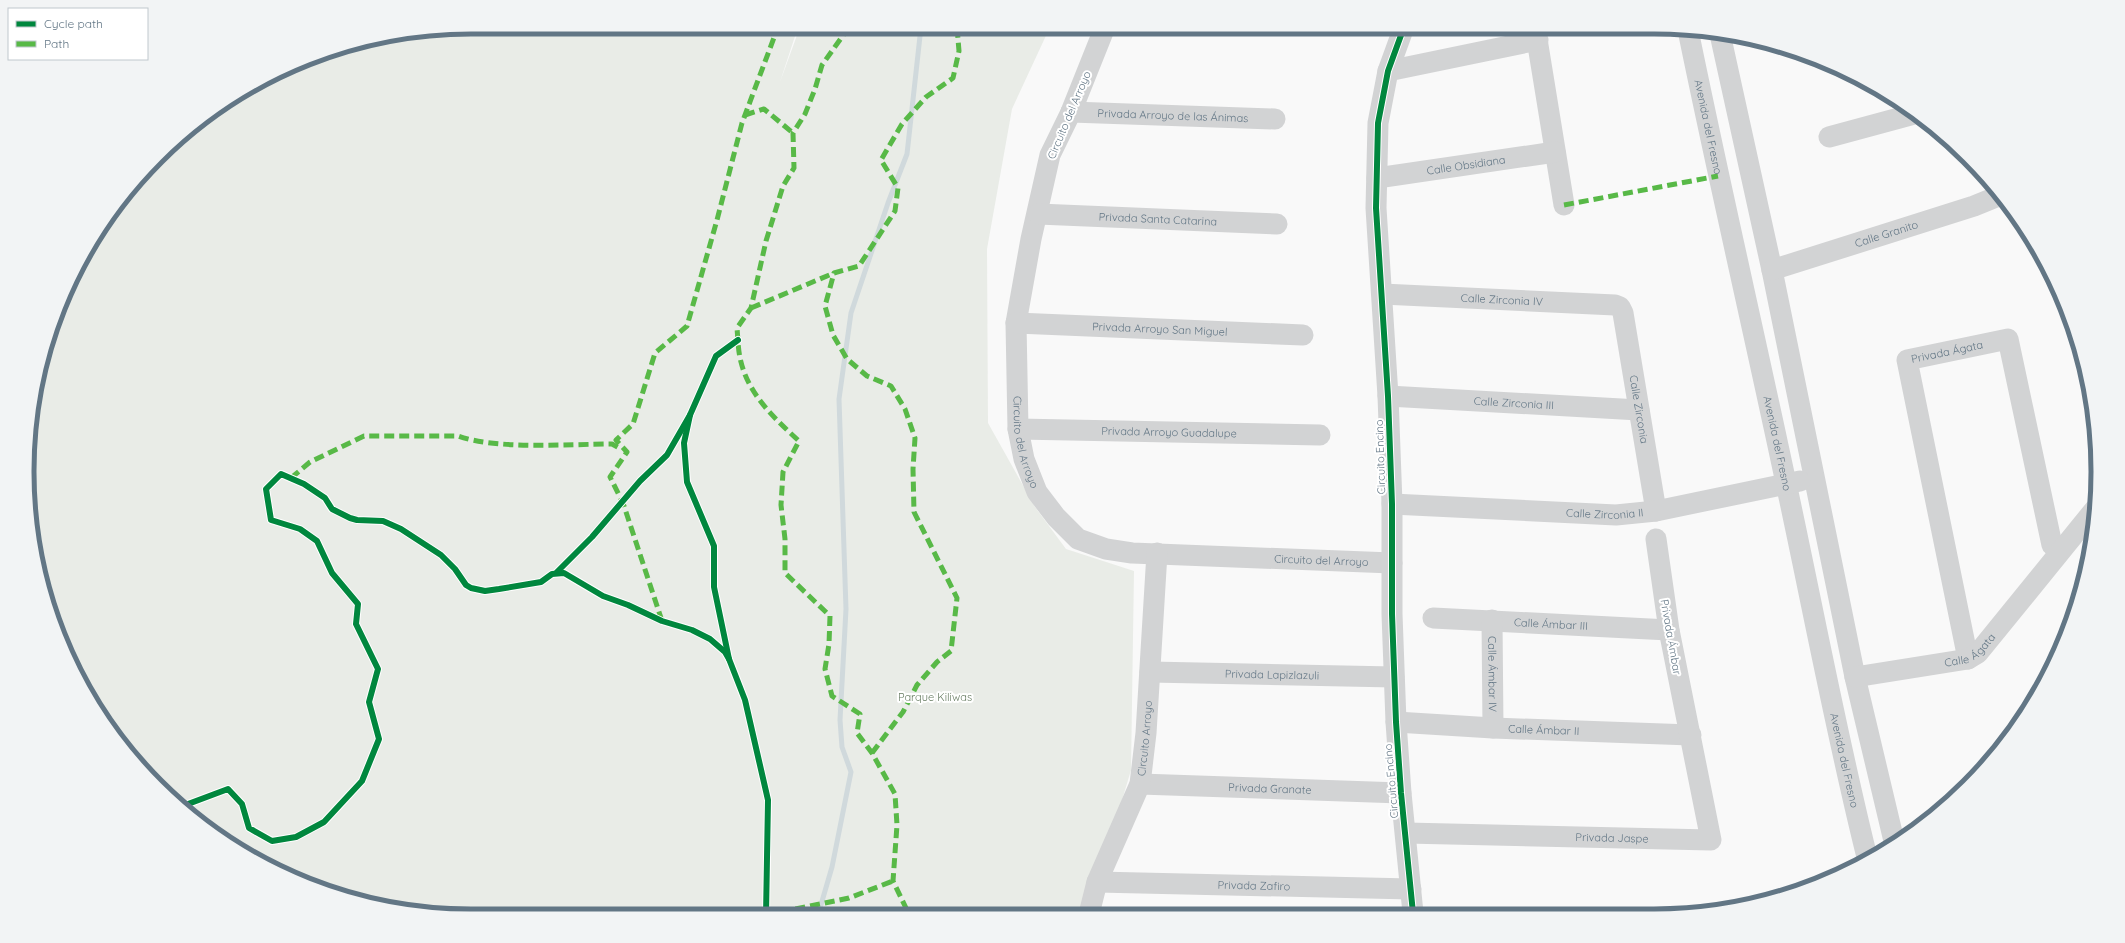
<svg xmlns="http://www.w3.org/2000/svg" width="2125" height="943" viewBox="0 0 2125 943" font-family="Quicksand,sans-serif">
  <style>
    .green { fill: #e9ece7 }
    .lines { fill: none; stroke-linecap: round; stroke-linejoin: round }
    .stream { stroke: #d0d9dc; stroke-width: 5 }
    .minor { stroke: #d2d3d4; stroke-width: 21 }
    .quiet { stroke: #58b947; stroke-width: 5; stroke-dasharray: 10 5; stroke-linecap: butt }
    .cycleway-casing { stroke: #fff; stroke-width: 8 }
    .cycleway { stroke: #00873e; stroke-width: 6 }
    .labels { text-anchor: middle; stroke-width: 4; stroke-linejoin: round; paint-order: stroke }
    .street-label { font-size: 11px; fill: #627685; stroke: #fff }
    .park-label { font-size: 11px; fill: #677c62; stroke: #fff }
    .rim { fill: none; stroke: #627685; stroke-width: 5 }
  </style>
  <rect width="100%" height="100%" fill="#f9f9f9"/>
  <!-- green -->
  <path class="green" d="M 472,27 L 798,27 L 780,82 L 800,27 L 1050,27 L 1012,109 L 987,249 L 988,423 L 1035,507 L 1066,549 L 1134,571 L 1131,770 L 1088,914 L 472,916 L 385,908 L 328,892 L 249,857 L 179,806 L 137,764 L 87,694 L 51,615 L 36,558 L 27,471 L 36,385 L 51,328 L 86,249 L 137,179 L 179,137 L 249,86 L 328,51 L 385,36 Z"/>
  <g class="lines">
    <!-- stream -->
    <path class="stream" d="M 818,915 L 832,867 L 851,772 L 842,747 L 840,720 L 846,609 L 839,399 L 851,313 L 888,203 L 907,154 L 921,27"/>
    <!-- minor -->
    <g class="minor">
      <path id="s1" d="M 1105,27 L 1071,112 L 1050,155 L 1031,239 L 1016,323 L 1018,429 L 1024,459 L 1037,492 L 1056,517 L 1078,539 L 1106,549 L 1132,553 L 1392,563"/>
      <path d="M 1404,27 L 1388,71 L 1378,123 L 1376,208 L 1388,396 L 1392,504 L 1392,614 L 1396,722 L 1401,793 L 1413,913"/>
      <path d="M 1535,27 L 1564,205"/>
      <path id="s2" d="M 1688,30 C 1719,182 1754,332 1786,483 C 1813,608 1836,733 1867,857"/>
      <path d="M 1720,34 L 1772,270 L 1855,677 L 1894,841"/>
      <path d="M 1388,71 L 1538,40"/>
      <path id="s3" d="M 1071,112 L 1275,119"/>
      <path d="M 1829,137 L 1914,114"/>
      <path id="s4" d="M 1377,178 L 1555,152"/>
      <path id="s5" d="M 1038,214 L 1277,224"/>
      <path id="s6" d="M 1772,270 L 1974,206 L 2001,195"/>
      <path id="s7" d="M 1382,294 L 1615,305 L 1620,307 L 1623,313 L 1656,511"/>
      <path id="s8" d="M 1016,323 L 1303,335"/>
      <path id="s9" d="M 1388,396 L 1639,410"/>
      <path id="s10" d="M 1018,429 L 1320,435"/>
      <path id="s11" d="M 1392,504 L 1616,515 L 1656,511 L 1800,481"/>
      <path id="s12" d="M 1433,618 L 1669,630"/>
      <path id="s13" d="M 1492,620 L 1493,728"/>
      <path id="s14" d="M 1968,659 L 1907,360 L 2008,339 L 2052,545"/>
      <path id="s15" d="M 1150,672 L 1394,677"/>
      <path id="s16" d="M 1855,677 L 1968,659 L 1978,653 L 2095,509"/>
      <path id="s17" d="M 1396,722 L 1493,728 L 1691,735"/>
      <path id="s18" d="M 1140,784 L 1401,793"/>
      <path id="s19" d="M 1406,833 L 1711,840 L 1669,630 L 1656,539"/>
      <path id="s20" d="M 1097,882 L 1411,889"/>
      <path id="s21" d="M 1089,914 L 1097,882 L 1140,784 L 1146,733 L 1157,553"/>
    </g>
    <!-- quiet -->
    <g class="quiet">
      <path d="M 849,27 L 822,65 L 815,89 L 805,114 L 793,133 L 794,168 L 783,186 L 766,241 L 751,308 L 737,328 C 738,339 738,351 741,362 C 749,395 775,419 799,441 L 783,472 L 781,505 L 785,539 L 785,573 L 830,616 L 829,644 L 825,669 L 832,696 L 860,714 L 857,733 L 872,753 L 895,794 L 897,825 L 893,881 L 906,908 L 906,915"/>
      <path d="M 745,115 L 764,109 L 793,133"/>
      <path d="M 1564,205 L 1718,176"/>
      <path d="M 751,308 L 834,273"/>
      <path d="M 291,478 L 310,462 L 364,436 L 458,436 C 497,450 569,444 612,444 L 621,449"/>
      <path d="M 662,621 L 623,503 L 610,477 L 627,452 L 616,440 L 633,424 L 655,353 L 687,326 L 717,220 L 742,123 L 778,27"/>
      <path d="M 872,753 L 903,712 L 917,685 L 937,662 L 951,651 L 957,598 L 914,512 L 913,469 L 915,438 L 905,409 L 891,386 L 867,376 L 847,359 L 833,335 L 825,306 L 834,273 L 859,266 L 895,211 L 898,188 L 881,160 L 902,124 L 926,97 L 953,78 L 959,51 L 957,27"/>
      <path d="M 766,915 L 849,898 L 893,881"/>
    </g>
    <!-- cycleway casing -->
    <g class="cycleway-casing">
      <g id="cycleway">
        <path d="M 1404,27 L 1388,71 L 1378,123 L 1376,208 L 1388,396 L 1392,504 L 1392,614 L 1396,722 L 1401,793 L 1413,913"/>
        <path d="M 690,415 L 684,443 L 687,482 L 714,546 L 714,587 L 729,659 L 745,700 L 768,800 L 766,915"/>
        <path d="M 557,572 L 592,537 L 640,481 L 667,455 L 690,415 L 716,356 L 738,340"/>
        <path d="M 180,807 L 228,789 L 242,804 L 249,828 L 272,841 L 296,837 L 324,822 L 362,781 L 379,739 L 369,702 L 378,669 L 356,624 L 358,604 L 332,573 L 317,541 L 300,529 L 271,520 L 266,489 L 281,474 L 304,484 L 325,498 L 332,509 L 350,518 L 357,520 L 383,521 L 401,529 L 441,555 L 455,569 L 466,585 L 471,588 L 485,591 L 499,589 L 541,582 L 552,574 L 564,573 L 603,596 L 628,605 L 662,621 L 692,630 L 710,639 L 725,652 L 729,659"/>
      </g>
    </g>
    <!-- cycleway -->
    <use href="#cycleway" class="cycleway"/>
  </g>
  <g class="labels">
    <!-- street labels -->
    <g class="street-label">
      <text transform="translate(1069 115) rotate(-67)" y="4">Circuito del Arroyo</text>
      <text dy="4" stroke="none"><textPath href="#s3" startOffset="102">Privada Arroyo de las Ánimas</textPath></text>
      <text dy="4" stroke="none"><textPath href="#s2" startOffset="99">Avenida del Fresno</textPath></text>
      <text dy="4" stroke="none"><textPath href="#s4" startOffset="90">Calle Obsidiana</textPath></text>
      <text dy="4" stroke="none"><textPath href="#s5" startOffset="120">Privada Santa Catarina</textPath></text>
      <text dy="4" stroke="none"><textPath href="#s6" startOffset="120">Calle Granito</textPath></text>
      <text dy="4" stroke="none"><textPath href="#s7" startOffset="120">Calle Zirconia IV</textPath></text>
      <text dy="4" stroke="none"><textPath href="#s8" startOffset="144">Privada Arroyo San Miguel</textPath></text>
      <text dy="4" stroke="none"><textPath href="#s14" startOffset="346">Privada Ágata</textPath></text>
      <text dy="4" stroke="none"><textPath href="#s9" startOffset="126">Calle Zirconia III</textPath></text>
      <text dy="4" stroke="none"><textPath href="#s7" startOffset="343">Calle Zirconia</textPath></text>
      <text dy="4" stroke="none"><textPath href="#s10" startOffset="151">Privada Arroyo Guadalupe</textPath></text>
      <text dy="4" stroke="none"><textPath href="#s1" startOffset="431">Circuito del Arroyo</textPath></text>
      <text dy="4" stroke="none"><textPath href="#s2" startOffset="423">Avenida del Fresno</textPath></text>
      <text transform="translate(1380 457) rotate(-92)" y="4">Circuito Encino</text>
      <text dy="4" stroke="none"><textPath href="#s11" startOffset="213">Calle Zirconia II</textPath></text>
      <text dy="4" stroke="none"><textPath href="#s1" startOffset="791">Circuito del Arroyo</textPath></text>
      <text dy="4" stroke="none"><textPath href="#s12" startOffset="118">Calle Ámbar III</textPath></text>
      <text transform="translate(1671 637) rotate(80)" y="4">Privada Ámbar</text>
      <text dy="4" stroke="none"><textPath href="#s16" startOffset="120">Calle Ágata</textPath></text>
      <text dy="4" stroke="none"><textPath href="#s15" startOffset="122">Privada Lapizlazuli</textPath></text>
      <text dy="4" stroke="none"><textPath href="#s13" startOffset="54">Calle Ámbar IV</textPath></text>
      <text dy="4" stroke="none"><textPath href="#s17" startOffset="148">Calle Ámbar II</textPath></text>
      <text dy="4" stroke="none"><textPath href="#s21" startOffset="186">Circuito Arroyo</textPath></text>
      <text dy="4" stroke="none"><textPath href="#s2" startOffset="747">Avenida del Fresno</textPath></text>
      <text transform="translate(1391 781) rotate(-95)" y="4">Circuito Encino</text>
      <text dy="4" stroke="none"><textPath href="#s18" startOffset="130">Privada Granate</textPath></text>
      <text dy="4" stroke="none"><textPath href="#s19" startOffset="206">Privada Jaspe</textPath></text>
      <text dy="4" stroke="none"><textPath href="#s20" startOffset="157">Privada Zafiro</textPath></text>
    </g>
    <!-- park labels -->
    <g class="park-label">
      <text x="935" y="701">Parque Kiliwas</text>
    </g>
  </g>
  <!-- crop -->
  <path d="M0 0H2125V943H0ZM471 34H1654A437 437 0 0 1 2091 471V472A437 437 0 0 1 1654 909H471A437 437 0 0 1 34 472V471A437 437 0 0 1 471 34Z" fill="#f2f4f5" fill-rule="evenodd"/>
  <path class="rim" d="M471 34H1654A437 437 0 0 1 2091 471V472A437 437 0 0 1 1654 909H471A437 437 0 0 1 34 472V471A437 437 0 0 1 471 34Z"/>
  <!-- legend -->
  <rect x="8" y="8" width="140" height="52" fill="#ffffff" stroke="#c0c8ce"/>
  <rect x="16" y="21" width="20" height="6" fill="#00873e" stroke="#c0c8ce"/>
  <text x="44" y="28" font-size="12" fill="#627685">Cycle path</text>
  <rect x="16" y="41" width="20" height="6" fill="#58b947" stroke="#c0c8ce"/>
  <text x="44" y="48" font-size="12" fill="#627685">Path</text>
</svg>
